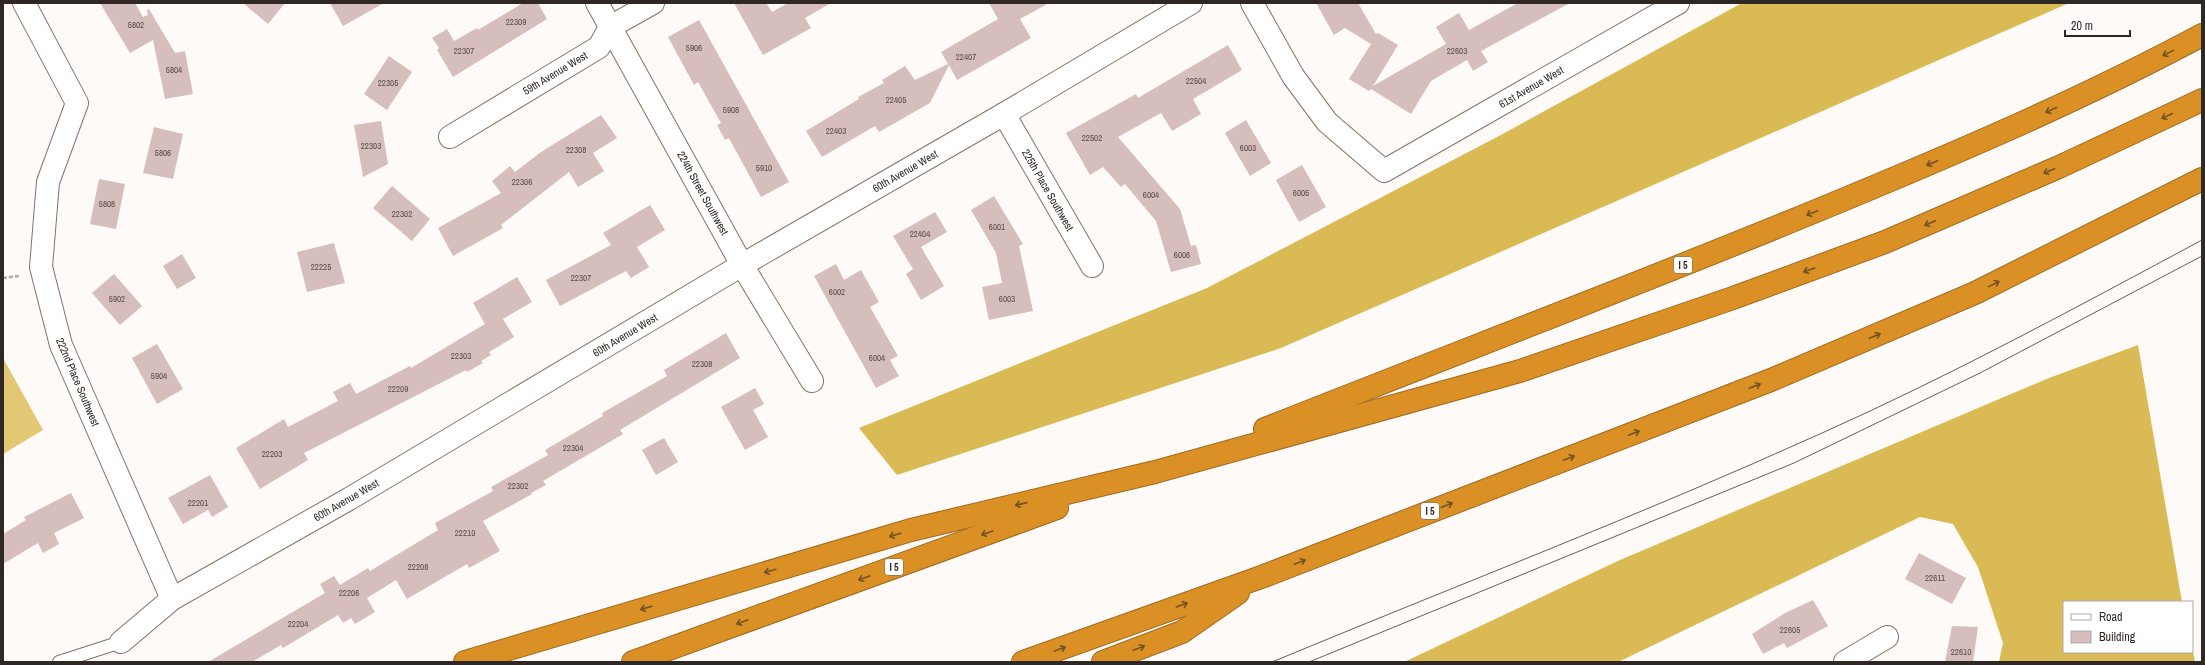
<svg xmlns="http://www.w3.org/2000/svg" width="2205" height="665" viewBox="0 0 2205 665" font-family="'Archivo Narrow',sans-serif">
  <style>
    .green { fill: #e2c874 }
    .forest { fill: #d9ba54 }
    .building { fill: #d6bebc }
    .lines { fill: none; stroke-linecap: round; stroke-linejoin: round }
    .lane-casing { stroke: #847169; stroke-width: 14 }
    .street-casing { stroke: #847169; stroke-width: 24 }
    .highway-casing { stroke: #9f6b24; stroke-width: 24 }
    .path { stroke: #afa9a6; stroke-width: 2.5; stroke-dasharray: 4 2; stroke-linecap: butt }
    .lane { stroke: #fff; stroke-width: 12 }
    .street { stroke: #fff; stroke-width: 22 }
    .highway { stroke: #db9025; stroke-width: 22 }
    .tram { stroke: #665f5b; stroke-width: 1 }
    .oneway { stroke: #745124 }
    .labels { text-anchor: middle; stroke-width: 3; stroke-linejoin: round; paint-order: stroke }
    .number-label { font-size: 9px; fill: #594d49 }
    .shield { fill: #fff; stroke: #6d6865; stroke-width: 1 }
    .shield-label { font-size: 10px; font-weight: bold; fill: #2f2723 }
    .street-label { font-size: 11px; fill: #2f2723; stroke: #fff }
  </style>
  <rect width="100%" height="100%" fill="#fefaf7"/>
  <!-- green -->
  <path class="green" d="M 3,358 L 43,430 L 3,454 Z"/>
  <!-- forest -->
  <g class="forest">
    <path d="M 1742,3 L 2069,3 L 1281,348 L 897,475 L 859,428 L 1207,288 L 1499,136 Z"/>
    <path d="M 2138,345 L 2182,602 L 2064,602 L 2064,652 L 2192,652 L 2192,647 L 2195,662 L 1999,662 L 2003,643 L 1978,567 L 1953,524 L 1920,517 L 1618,662 L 1404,662 L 1620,560 L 2049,378 Z"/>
  </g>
  <!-- building -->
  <g class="building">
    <path d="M 100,3 L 135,3 L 143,17 L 148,15 L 147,10 L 149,9 L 175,53 L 185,51 L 193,94 L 165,99 L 153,40 L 130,53 Z"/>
    <path d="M 243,3 L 285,3 L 268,24 Z"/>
    <path d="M 330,3 L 384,3 L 343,26 Z"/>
    <path d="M 523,3 L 538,3 L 547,19 L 453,77 L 437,50 L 439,48 L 432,38 L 447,29 L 454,41 L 477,28 L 478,30 Z"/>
    <path d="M 734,3 L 766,3 L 772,12 L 788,3 L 831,3 L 805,18 L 811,28 L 763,55 Z"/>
    <path d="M 989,3 L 1049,3 L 1020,19 L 1031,38 L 957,80 L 949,65 L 930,103 L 879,132 L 875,126 L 822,157 L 806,131 L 859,99 L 858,97 L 884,83 L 882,80 L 905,66 L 915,80 L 948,64 L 941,52 L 998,19 Z"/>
    <path d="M 1316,3 L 1358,3 L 1376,34 L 1378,33 L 1398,45 L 1373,86 L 1446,44 L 1436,27 L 1459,13 L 1469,30 L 1518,3 L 1570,3 L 1481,51 L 1488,62 L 1473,71 L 1467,60 L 1431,81 L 1411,114 L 1371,89 L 1369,91 L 1349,79 L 1371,44 L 1345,28 L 1334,35 Z"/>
    <path d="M 699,20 L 789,182 L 761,197 L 729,138 L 725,140 L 717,125 L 721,123 L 698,82 L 694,85 L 668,37 Z"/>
    <path d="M 1228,45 L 1242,70 L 1193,99 L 1201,114 L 1172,131 L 1161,113 L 1118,137 L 1180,209 L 1191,246 L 1196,245 L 1201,264 L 1171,272 L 1156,221 L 1125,184 L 1121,187 L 1103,167 L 1090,175 L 1066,133 L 1136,94 L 1138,98 Z"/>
    <path d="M 389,56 L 412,72 L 387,110 L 364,94 Z"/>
    <path d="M 601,115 L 617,138 L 593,153 L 604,171 L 578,187 L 569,172 L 501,225 L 503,228 L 453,256 L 438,228 L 501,193 L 492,181 L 510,166 L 515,172 L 541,152 Z"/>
    <path d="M 1246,120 L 1271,163 L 1250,176 L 1225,133 Z"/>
    <path d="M 381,121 L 388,164 L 363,177 L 354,125 Z"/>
    <path d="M 154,127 L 183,134 L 173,179 L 143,173 Z"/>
    <path d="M 1302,165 L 1326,207 L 1299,222 L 1276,180 Z"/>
    <path d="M 99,179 L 125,184 L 116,229 L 90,224 Z"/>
    <path d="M 392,186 L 430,219 L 412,241 L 373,208 Z"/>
    <path d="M 994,196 L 1023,244 L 1019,246 L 1033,311 L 989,320 L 982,287 L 1002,283 L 996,253 L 971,210 Z"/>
    <path d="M 650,205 L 665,230 L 637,247 L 649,267 L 631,278 L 626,271 L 560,306 L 546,280 L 611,245 L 603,233 Z"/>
    <path d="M 935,212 L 947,232 L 921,247 L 944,286 L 921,300 L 906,274 L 913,269 L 893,236 Z"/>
    <path d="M 334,243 L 345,283 L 307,292 L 297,252 Z"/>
    <path d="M 182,254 L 196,278 L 177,289 L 163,266 Z"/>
    <path d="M 836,264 L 844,280 L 861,270 L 879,302 L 870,307 L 898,356 L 890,360 L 899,376 L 876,388 L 814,276 Z"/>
    <path d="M 114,274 L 142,306 L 120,325 L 92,293 Z"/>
    <path d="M 517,277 L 532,302 L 503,319 L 514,337 L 489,352 L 491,355 L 481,361 L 483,363 L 467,372 L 466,370 L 304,453 L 308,460 L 260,489 L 236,448 L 284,419 L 288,427 L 338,401 L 333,392 L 350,383 L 356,394 L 410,366 L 411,368 L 485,324 L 473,303 Z"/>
    <path d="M 726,333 L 740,358 L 620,430 L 623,434 L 543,481 L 546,485 L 531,493 L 532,494 L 483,521 L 500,551 L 469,568 L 467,564 L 407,599 L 396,580 L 367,598 L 375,612 L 355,624 L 351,618 L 343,623 L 338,615 L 283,648 L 281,645 L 252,662 L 208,662 L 325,593 L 320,584 L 334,576 L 340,585 L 368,568 L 370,571 L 438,530 L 435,523 L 493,491 L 491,487 L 548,455 L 545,450 L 603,416 L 602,413 L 667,376 L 664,370 Z"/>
    <path d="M 157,344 L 183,389 L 157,404 L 132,358 Z"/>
    <path d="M 755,388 L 764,404 L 753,410 L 768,437 L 745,450 L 721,407 Z"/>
    <path d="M 664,438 L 678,462 L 656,475 L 642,450 Z"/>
    <path d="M 210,475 L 228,507 L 212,517 L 208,510 L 183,524 L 168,498 Z"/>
    <path d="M 71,493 L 84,518 L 54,533 L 59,544 L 43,553 L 38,543 L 3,564 L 3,534 L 26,520 L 24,517 Z"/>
    <path d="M 1919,553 L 1966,578 L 1952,604 L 1905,579 Z"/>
    <path d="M 1813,600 L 1828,626 L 1787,648 L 1784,643 L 1763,654 L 1752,634 L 1785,613 Z"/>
    <path d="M 1952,626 L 1978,627 L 1973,662 L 1945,662 Z"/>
  </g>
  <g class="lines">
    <!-- lane casing -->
    <g class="lane-casing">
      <path id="lane" d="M 59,662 L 121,642"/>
    </g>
    <!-- street casing -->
    <g class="street-casing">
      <g id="street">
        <path d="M 24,3 L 77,103 L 48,182 L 41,267 L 61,345 L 172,599"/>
        <path d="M 597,3 L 742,265 L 812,381"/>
        <path d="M 1252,3 L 1293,76 L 1327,122 L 1384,171 L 1678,3"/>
        <path d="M 1004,114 L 1092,266"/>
        <path d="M 450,137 L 599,47 L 610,27 L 653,3"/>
        <path d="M 121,642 L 172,599 L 349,499 L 742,265 L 1004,114 L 1191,3"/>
        <path d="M 1845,662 L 1887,637"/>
      </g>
    </g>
    <!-- highway casing -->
    <g class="highway-casing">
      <g id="highway">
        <path d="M 1265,429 C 1449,356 1634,286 1816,211 C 1947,157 2077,102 2202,35"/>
        <path d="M 465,662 L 911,530 L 1155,472 L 1520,371 L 1733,298 L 1885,242 L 2059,167 L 2202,100"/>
        <path d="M 633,662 L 1057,508"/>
        <path d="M 1023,662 L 1264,576 L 1771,380 L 1975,293 L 2202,179"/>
        <path d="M 1103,662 L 1182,632 L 1238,593"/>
      </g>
    </g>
    <!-- path -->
    <path class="path" d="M 3,278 L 20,276"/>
    <!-- lane -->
    <use href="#lane" class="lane"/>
    <!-- street -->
    <use href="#street" class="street"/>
    <!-- highway -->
    <use href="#highway" class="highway"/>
    <!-- tram -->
    <g class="tram">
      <path d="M 1272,662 C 1455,586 1641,515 1822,433 C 1952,375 2077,307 2202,240"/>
      <path d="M 1309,662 L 1794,463 L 1980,373 L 2202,256"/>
    </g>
  </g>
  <!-- one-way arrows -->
  <defs><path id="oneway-shaft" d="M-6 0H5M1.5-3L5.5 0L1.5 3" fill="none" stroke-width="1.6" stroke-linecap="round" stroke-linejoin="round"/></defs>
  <g class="oneway">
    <use href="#oneway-shaft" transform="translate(2168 53) rotate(154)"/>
    <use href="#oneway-shaft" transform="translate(2051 110) rotate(155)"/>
    <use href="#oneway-shaft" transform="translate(2167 116) rotate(155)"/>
    <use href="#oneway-shaft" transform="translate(1932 163) rotate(157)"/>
    <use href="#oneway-shaft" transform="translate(2049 171) rotate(157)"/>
    <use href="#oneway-shaft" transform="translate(1812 213) rotate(158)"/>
    <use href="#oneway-shaft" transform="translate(1930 223) rotate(157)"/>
    <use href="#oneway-shaft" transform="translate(1809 270) rotate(160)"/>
    <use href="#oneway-shaft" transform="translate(1994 284) rotate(-26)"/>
    <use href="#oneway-shaft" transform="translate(1875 336) rotate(-23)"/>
    <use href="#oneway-shaft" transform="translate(1755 386) rotate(-21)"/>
    <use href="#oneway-shaft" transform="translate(1634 433) rotate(-21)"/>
    <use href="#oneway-shaft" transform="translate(1569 458) rotate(-21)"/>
    <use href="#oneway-shaft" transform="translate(1021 504) rotate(167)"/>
    <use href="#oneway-shaft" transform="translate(1447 505) rotate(-21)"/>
    <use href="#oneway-shaft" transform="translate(987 533) rotate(160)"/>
    <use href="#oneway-shaft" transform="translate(895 535) rotate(164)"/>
    <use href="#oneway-shaft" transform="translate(1300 562) rotate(-21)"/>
    <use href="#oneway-shaft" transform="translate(770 571) rotate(164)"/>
    <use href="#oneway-shaft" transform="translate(864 578) rotate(160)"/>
    <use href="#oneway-shaft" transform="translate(1182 605) rotate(-20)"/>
    <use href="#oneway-shaft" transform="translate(646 608) rotate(164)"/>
    <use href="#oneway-shaft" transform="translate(742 622) rotate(160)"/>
    <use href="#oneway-shaft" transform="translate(1139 648) rotate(-21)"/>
    <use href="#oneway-shaft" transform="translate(1060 649) rotate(-20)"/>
  </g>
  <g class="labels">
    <!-- number labels -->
    <g class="number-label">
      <text x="516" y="25">22309</text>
      <text x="136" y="28">5802</text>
      <text x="694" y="51">5906</text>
      <text x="464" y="54">22307</text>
      <text x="1457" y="54">22603</text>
      <text x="966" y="60">22407</text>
      <text x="174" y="73">5804</text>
      <text x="1196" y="84">22504</text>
      <text x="388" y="86">22305</text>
      <text x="896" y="103">22405</text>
      <text x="731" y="113">5908</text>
      <text x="836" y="134">22403</text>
      <text x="1092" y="141">22502</text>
      <text x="371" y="149">22303</text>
      <text x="1248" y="151">6003</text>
      <text x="576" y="153">22308</text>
      <text x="163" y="156">5806</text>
      <text x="764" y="171">5910</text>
      <text x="522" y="185">22306</text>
      <text x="1301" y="196">6005</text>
      <text x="1151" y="198">6004</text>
      <text x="107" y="207">5808</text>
      <text x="402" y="217">22302</text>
      <text x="997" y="230">6001</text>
      <text x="920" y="237">22404</text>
      <text x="1182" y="258">6006</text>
      <text x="321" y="270">22225</text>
      <text x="581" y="281">22307</text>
      <text x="837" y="295">6002</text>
      <text x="117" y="302">5902</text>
      <text x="1007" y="302">6003</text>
      <text x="461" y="359">22303</text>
      <text x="877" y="361">6004</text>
      <text x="702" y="367">22308</text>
      <text x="159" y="379">5904</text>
      <text x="398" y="392">22209</text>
      <text x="573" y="451">22304</text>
      <text x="272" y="457">22203</text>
      <text x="518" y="489">22302</text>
      <text x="198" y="506">22201</text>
      <text x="465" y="536">22210</text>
      <text x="418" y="570">22208</text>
      <text x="1935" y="581">22611</text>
      <text x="349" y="596">22206</text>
      <text x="298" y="627">22204</text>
      <text x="1790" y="633">22605</text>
      <text x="1961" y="655">22610</text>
    </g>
    <!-- shield labels -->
    <g class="shield">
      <rect x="1674" y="257" width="18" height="16" rx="3"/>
      <rect x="1421" y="503" width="18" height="16" rx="3"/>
      <rect x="885" y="559" width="18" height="16" rx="3"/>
    </g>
    <g class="shield-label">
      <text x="1683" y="269">I 5</text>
      <text x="1430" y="515">I 5</text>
      <text x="894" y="571">I 5</text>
    </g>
    <!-- street labels -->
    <g class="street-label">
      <text transform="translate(555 73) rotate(-31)" y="4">59th Avenue West</text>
      <text transform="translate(1531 87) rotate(-30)" y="4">61st Avenue West</text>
      <text transform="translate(905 171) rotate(-30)" y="4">60th Avenue West</text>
      <text transform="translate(1048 190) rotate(60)" y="4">225th Place Southwest</text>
      <text transform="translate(703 193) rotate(61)" y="4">224th Street Southwest</text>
      <text transform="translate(625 335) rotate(-31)" y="4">60th Avenue West</text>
      <text transform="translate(78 382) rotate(67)" y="4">222nd Place Southwest</text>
      <text transform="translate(346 500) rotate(-30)" y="4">60th Avenue West</text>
    </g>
  </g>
  <!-- border -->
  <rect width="2205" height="665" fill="none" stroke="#2f2723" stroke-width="8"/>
  <!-- legend -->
  <rect x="2063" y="601" width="130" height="52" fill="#ffffff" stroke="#aca9a7"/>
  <rect x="2071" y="614" width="20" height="6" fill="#ffffff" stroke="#aca9a7"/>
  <text x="2099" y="621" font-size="12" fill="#2f2723">Road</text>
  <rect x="2071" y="631" width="20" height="12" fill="#d6bebc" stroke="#aca9a7"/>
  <text x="2099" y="641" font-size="12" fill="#2f2723">Building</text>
  <!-- scale -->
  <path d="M2065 30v6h65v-6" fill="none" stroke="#2f2723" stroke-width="2"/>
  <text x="2071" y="30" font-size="12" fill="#2f2723" stroke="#ffffff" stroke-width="3" paint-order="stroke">20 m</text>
</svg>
